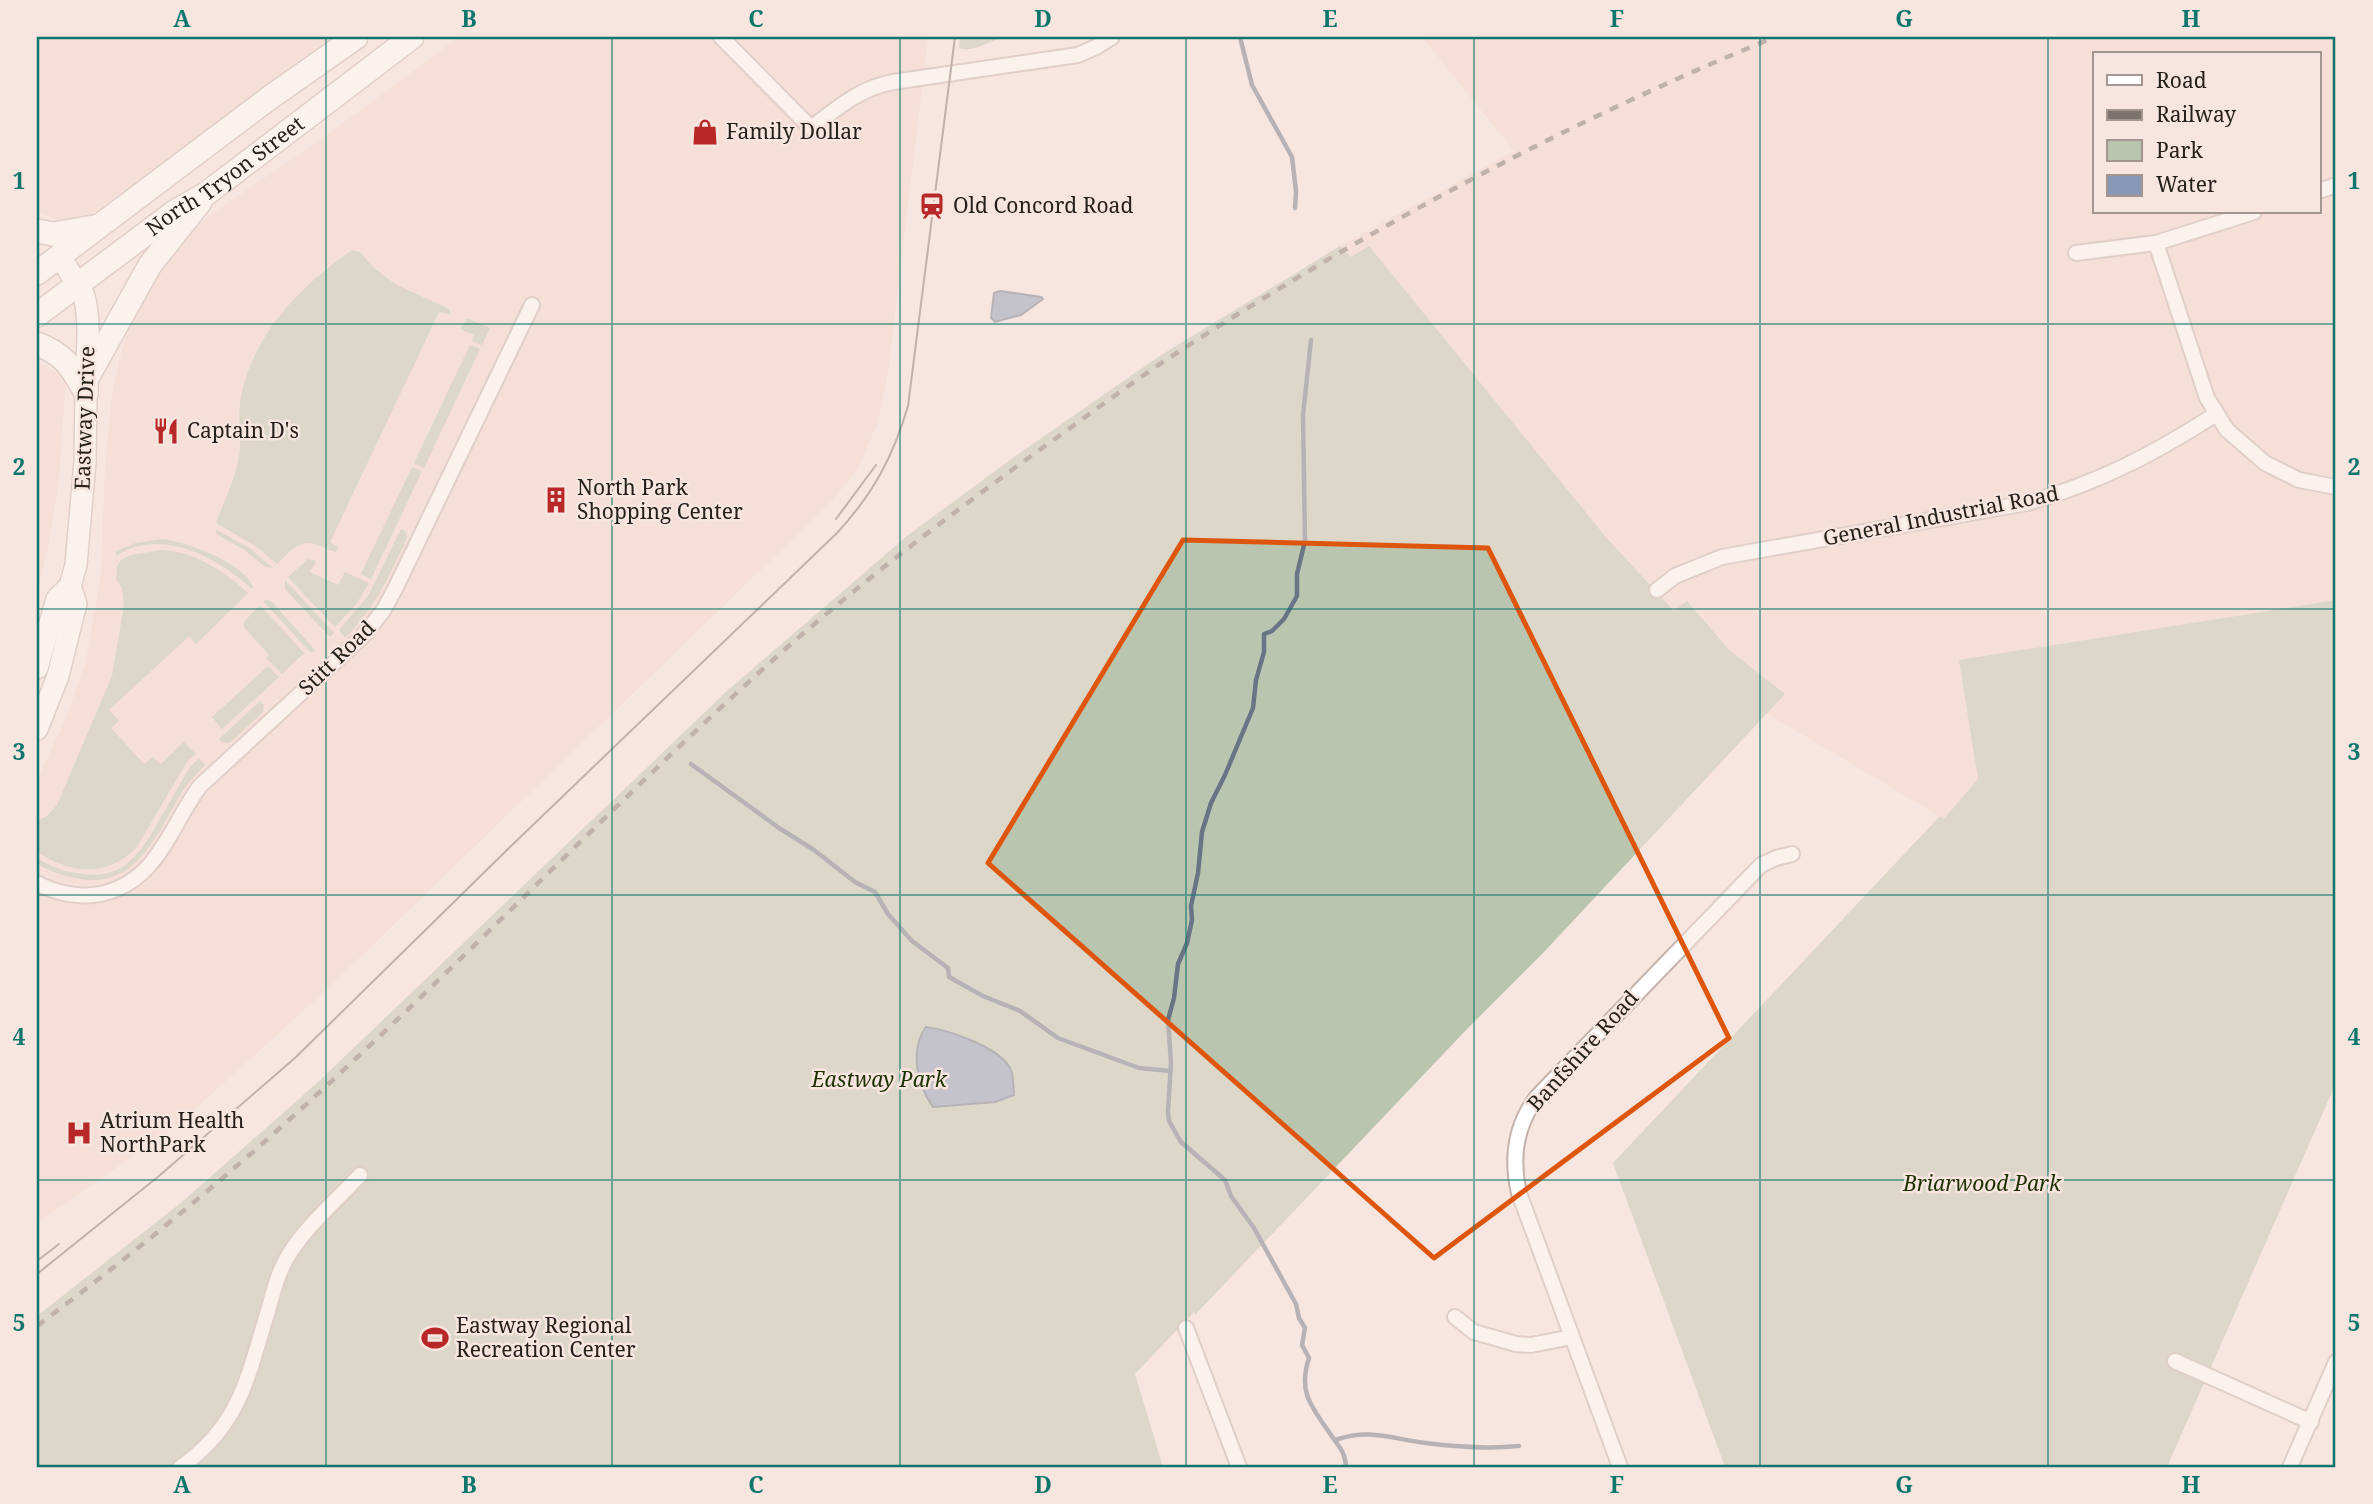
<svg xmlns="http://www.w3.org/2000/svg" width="2373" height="1504" viewBox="0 0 2373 1504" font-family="'Noto Serif',serif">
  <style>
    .built { fill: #f1d7ce; fill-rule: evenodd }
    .green { fill: #bac5b0 }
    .water { fill: #8698b3; stroke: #697486; stroke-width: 2 }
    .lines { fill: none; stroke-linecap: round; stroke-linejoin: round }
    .stream { stroke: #697486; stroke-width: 4.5 }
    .street-casing { stroke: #c4b3ad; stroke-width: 18 }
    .secondary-casing { stroke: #c4b3ad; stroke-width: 24 }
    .primary-casing { stroke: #c4b3ad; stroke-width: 26 }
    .street { stroke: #fff; stroke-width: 14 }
    .secondary { stroke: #fff; stroke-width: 21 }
    .primary { stroke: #fff; stroke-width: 23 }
    .tram { stroke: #7d726e; stroke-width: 2 }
    .rail { stroke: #7d726e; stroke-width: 4.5; stroke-dasharray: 9 9; stroke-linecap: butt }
    .marked { fill: none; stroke: #de560d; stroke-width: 5; stroke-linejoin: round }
    .grid { fill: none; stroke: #0f766e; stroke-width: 2; stroke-opacity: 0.55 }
    .labels { text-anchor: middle; stroke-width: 5; stroke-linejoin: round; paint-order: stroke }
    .poi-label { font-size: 21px; fill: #26201d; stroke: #f7e5df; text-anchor: start }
    .street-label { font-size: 21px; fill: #26201d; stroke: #f7e5df }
    .park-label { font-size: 21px; font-style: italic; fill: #1d3000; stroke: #f7e5df }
    .neatline { fill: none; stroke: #0f766e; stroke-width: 2.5 }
    .grid-label { font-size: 23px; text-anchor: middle; font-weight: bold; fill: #0f766e }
  </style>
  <rect width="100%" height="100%" fill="#f7e5df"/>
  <!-- built -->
  <g class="built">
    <path d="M 37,37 L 331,37 L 77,225 L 40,214 L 37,210 Z"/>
    <path d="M 459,37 L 928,37 L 888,373 L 878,422 L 858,468 L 832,501 L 323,993 L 175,1127 L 40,1221 L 37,1217 L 37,780 L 66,718 L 86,661 L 101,573 L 105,466 L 112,393 L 123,345 L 145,293 L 176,247 L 211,214 L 312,146 Z"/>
    <path d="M 1422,37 L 2336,37 L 2336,600 L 1959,660 L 1978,779 L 1944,819 L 1768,714 L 1340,246 L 1514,151 ZM 2095,54 L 2319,54 L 2319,212 L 2095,212 Z"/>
    <path d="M 37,362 L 66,377 L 59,479 L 47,552 L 37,593 Z"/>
  </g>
  <!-- green -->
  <g class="green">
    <path d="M 960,37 L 1004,37 C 989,41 974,53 959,48 Z"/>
    <path d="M 1340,246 L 1351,257 L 1369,246 L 1605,536 L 1674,611 L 1687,601 L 1729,650 L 1785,694 L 1544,952 L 1468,1028 L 1195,1315 L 1194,1312 L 1135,1374 L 1163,1467 L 37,1467 L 37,1316 L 182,1202 L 317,1083 L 728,690 L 907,536 L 1010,460 L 1158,357 Z"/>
    <path d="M 352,250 L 360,252 L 374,268 L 395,284 L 449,309 L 451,315 L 439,312 L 330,542 L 338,547 L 336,552 C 329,551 323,546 315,544 C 298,539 288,554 277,564 L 257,547 L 216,523 C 224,501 235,480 239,457 C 242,439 238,421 240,403 C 250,337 299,287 352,250 Z"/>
    <path d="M 467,318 L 490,328 L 482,345 L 472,341 L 474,335 L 460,329 Z"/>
    <path d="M 470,345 L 480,349 L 424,468 L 414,463 Z"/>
    <path d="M 412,467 L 422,471 L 371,579 L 361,574 Z"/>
    <path d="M 215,529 L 251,549 L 273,568 L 265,567 L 246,551 L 218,535 Z"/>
    <path d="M 401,529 L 405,531 L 407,538 C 390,575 375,609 345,638 L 339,630 L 368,596 Z"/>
    <path d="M 162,539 C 185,541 246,564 253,587 L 252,589 C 218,558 161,526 116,556 L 116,551 L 136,543 Z"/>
    <path d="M 161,550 C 194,551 224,571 248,593 L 196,644 L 189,636 L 109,710 L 119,721 L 111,728 L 144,764 L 153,757 L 161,764 L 184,742 L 196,754 L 188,760 L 137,847 C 107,878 71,874 37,852 L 37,821 L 47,816 L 57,805 L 112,676 L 124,605 L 122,588 L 116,579 L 117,566 L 121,560 L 131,555 Z"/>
    <path d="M 308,559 L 316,561 L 310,572 L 338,585 L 345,572 L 369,583 L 357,603 L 335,627 L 288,577 Z"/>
    <path d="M 285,580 L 334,633 L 330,637 L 285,589 Z"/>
    <path d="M 268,600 L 272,602 L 315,650 L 311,653 L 263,601 Z"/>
    <path d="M 2336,600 L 2336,1083 L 2167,1467 L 1725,1467 L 1613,1163 L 1940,816 L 1944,819 L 1978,779 L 1959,660 Z"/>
    <path d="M 260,605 L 304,653 L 282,674 L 266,658 L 269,655 L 244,627 L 244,622 Z"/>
    <path d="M 268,666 L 279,677 L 222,729 L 212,717 Z"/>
    <path d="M 260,701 L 264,705 L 263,712 L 232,741 L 228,743 L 221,742 L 219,739 Z"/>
    <path d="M 199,758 L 205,765 C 198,773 190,780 184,789 C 160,826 142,883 88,880 C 70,878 53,873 37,864 L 37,858 C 51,867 66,872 83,874 C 126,880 141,851 160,819 C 170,802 180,784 190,767 Z"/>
  </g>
  <!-- water -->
  <g class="water">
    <path d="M 1000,291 L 1041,297 L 1043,299 L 1021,315 L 995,322 L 991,318 L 994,293 Z"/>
    <path d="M 926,1027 C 948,1030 999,1047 1010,1068 C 1014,1075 1013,1087 1014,1095 L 995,1102 L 933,1107 C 918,1086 909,1050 926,1027 Z"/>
  </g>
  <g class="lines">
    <!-- stream -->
    <g class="stream">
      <path d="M 1240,37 L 1252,85 L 1292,157 L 1296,191 L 1295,208"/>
      <path d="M 1311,340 L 1303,415 L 1305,541 L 1297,574 L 1297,596 L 1284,619 L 1272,631 L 1264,634 L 1264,652 L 1256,680 L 1253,708 L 1225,775 L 1211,803 L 1202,832 L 1198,873 L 1191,906 L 1192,920 L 1187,943 L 1178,964 L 1174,998 L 1168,1020 L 1171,1062 L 1168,1112 L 1169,1121 L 1181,1142 L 1225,1180 L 1231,1196 L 1254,1228 L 1296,1304 L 1299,1318 L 1305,1328 L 1302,1345 L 1309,1358 C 1297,1394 1313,1408 1333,1438 C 1341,1449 1345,1453 1346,1467"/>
      <path d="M 691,764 L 779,828 L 814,850 L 855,882 L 875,892 L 888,914 L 912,941 L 948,968 L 949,977 L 983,996 L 1020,1011 L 1058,1038 L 1139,1068 L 1170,1071"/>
      <path d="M 1335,1440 C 1370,1428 1392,1439 1426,1443 C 1457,1447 1488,1449 1519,1446"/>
    </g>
    <!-- street casing -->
    <g class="street-casing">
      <g id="street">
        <path d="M 721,37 L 811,128 C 837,108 860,88 893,82 L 1078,55 L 1096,47 L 1112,37"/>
        <path d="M 2319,191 L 2336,185"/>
        <path d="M 2156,243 L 2207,398 L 2227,430 L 2265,463 L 2299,480 L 2336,487"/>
        <path d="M 2076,253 L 2156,243 L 2254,212"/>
        <path d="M 1657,590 L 1675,576 L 1722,557 L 2027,503 C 2098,483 2154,454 2216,414"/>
        <path d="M 37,883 C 55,893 79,898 100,894 C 158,882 169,828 200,786 L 362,637 L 383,611 L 395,589 L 532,305"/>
        <path d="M 1455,1317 L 1474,1332 L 1516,1344 L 1531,1345 L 1572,1337"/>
        <path d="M 1186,1328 L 1239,1467"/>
        <path d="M 2175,1361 L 2311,1422"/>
        <path d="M 181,1467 C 241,1424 247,1378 268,1311 C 273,1293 278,1272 288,1256 C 306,1226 336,1201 360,1175"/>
        <path d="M 1620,1467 L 1519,1193 C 1511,1158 1515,1126 1537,1097 L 1761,865 L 1776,858 L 1792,854"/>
        <path d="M 2290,1467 L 2336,1362"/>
      </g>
    </g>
    <!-- secondary casing -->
    <g class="secondary-casing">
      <g id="secondary">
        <path d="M 60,256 L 84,296 C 91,323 87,352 86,380"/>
        <path d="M 37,668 L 57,599 L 70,586 L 76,565 L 85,462 L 86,393"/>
        <path d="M 37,729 L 58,676 L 72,619 L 76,604 L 70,586"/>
      </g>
    </g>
    <!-- primary casing -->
    <g class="primary-casing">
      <g id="primary">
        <path d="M 37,231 L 53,234 L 94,227"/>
        <path d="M 37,273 L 268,99 L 356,37"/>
        <path id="s1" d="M 37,315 L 176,211 L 206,194 L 412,37"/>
        <path d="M 37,344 C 65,354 72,368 86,393"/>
        <path d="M 86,393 L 86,380 L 150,265 L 200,202"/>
      </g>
    </g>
    <!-- street -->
    <use href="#street" class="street"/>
    <!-- secondary -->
    <use href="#secondary" class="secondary"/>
    <!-- primary -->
    <use href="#primary" class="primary"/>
    <!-- tram -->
    <g class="tram">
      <path d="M 836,519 L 876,465"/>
      <path d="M 37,1261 L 59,1244"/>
      <path d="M 37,1274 L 159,1176 L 296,1057 L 510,847 L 837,533 C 873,494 893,457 908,406 L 955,37"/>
    </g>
    <!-- rail -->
    <path class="rail" d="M 37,1326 C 136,1252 232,1173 323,1089 C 479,946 625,792 783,651 C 871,574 964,504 1059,436 C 1095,410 1130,384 1166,360 C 1359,234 1562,124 1775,37"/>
  </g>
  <!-- marked area -->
  <path d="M0 0H2373V1504H0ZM 1183,540 L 1488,548 L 1729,1038 L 1434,1258 L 988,863 Z" fill="#f7e5df" fill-opacity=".55" fill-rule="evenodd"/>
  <path class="marked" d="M 1183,540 L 1488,548 L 1729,1038 L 1434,1258 L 988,863 Z"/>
  <!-- grid -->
  <path class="grid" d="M 326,37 L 326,1467M 612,37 L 612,1467M 900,37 L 900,1467M 1186,37 L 1186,1467M 1474,37 L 1474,1467M 1760,37 L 1760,1467M 2048,37 L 2048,1467M 37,324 L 2336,324M 37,609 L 2336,609M 37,895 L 2336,895M 37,1180 L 2336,1180"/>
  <!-- icons -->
  <defs>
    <g id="shop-bare" transform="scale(2.1)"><path d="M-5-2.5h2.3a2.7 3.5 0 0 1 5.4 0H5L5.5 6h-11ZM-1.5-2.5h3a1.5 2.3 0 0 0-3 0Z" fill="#b82828" stroke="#f7e5df" stroke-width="2.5" paint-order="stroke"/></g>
    <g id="station-bare" transform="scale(2.1)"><path d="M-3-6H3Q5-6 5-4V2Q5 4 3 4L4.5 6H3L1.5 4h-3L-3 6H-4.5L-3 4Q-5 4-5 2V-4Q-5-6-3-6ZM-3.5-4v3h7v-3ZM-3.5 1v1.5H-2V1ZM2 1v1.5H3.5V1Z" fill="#b82828" stroke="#f7e5df" stroke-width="2.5" paint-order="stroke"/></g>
    <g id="restaurant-bare" transform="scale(2.1)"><path d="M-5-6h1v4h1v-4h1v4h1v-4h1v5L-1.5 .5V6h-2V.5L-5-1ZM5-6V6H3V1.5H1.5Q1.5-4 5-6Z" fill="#b82828" stroke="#f7e5df" stroke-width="2.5" paint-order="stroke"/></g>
    <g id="building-bare" transform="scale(2.1)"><path d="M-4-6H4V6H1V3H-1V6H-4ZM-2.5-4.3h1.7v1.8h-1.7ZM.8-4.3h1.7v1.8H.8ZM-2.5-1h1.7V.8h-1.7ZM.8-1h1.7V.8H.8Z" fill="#b82828" stroke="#f7e5df" stroke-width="2.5" paint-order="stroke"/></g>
    <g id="hospital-bare" transform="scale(2.1)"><path d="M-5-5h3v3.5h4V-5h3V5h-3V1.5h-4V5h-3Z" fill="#b82828" stroke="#f7e5df" stroke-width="2.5" paint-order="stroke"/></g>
    <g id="stadium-bare" transform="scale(2.1)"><path d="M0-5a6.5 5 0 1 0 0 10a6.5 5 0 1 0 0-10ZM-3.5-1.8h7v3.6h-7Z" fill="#b82828" stroke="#f7e5df" stroke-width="2.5" paint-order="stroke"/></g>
  </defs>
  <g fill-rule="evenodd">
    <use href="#shop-bare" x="705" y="132"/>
    <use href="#station-bare" x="932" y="206"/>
    <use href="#restaurant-bare" x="166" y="431"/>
    <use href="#building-bare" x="556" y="500"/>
    <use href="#hospital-bare" x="79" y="1133"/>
    <use href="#stadium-bare" x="435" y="1338"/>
  </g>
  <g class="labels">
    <!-- poi labels -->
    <g class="poi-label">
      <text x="726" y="139">Family Dollar</text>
      <text x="953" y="213">Old Concord Road</text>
      <text x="187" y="438">Captain D's</text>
      <text x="577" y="495">North Park<tspan x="577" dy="24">Shopping Center</tspan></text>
      <text x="100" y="1128">Atrium Health<tspan x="100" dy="24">NorthPark</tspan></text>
      <text x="456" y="1333">Eastway Regional<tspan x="456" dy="24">Recreation Center</tspan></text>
    </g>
    <!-- street labels -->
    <g class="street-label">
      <text dy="7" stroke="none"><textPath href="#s1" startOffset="234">North Tryon Street</textPath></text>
      <text transform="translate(85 418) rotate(-88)" y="7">Eastway Drive</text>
      <text transform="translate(1941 516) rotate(-11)" y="7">General Industrial Road</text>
      <text transform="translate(337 658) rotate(-44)" y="7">Stitt Road</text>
      <text transform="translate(1583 1051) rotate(-48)" y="7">Banfshire Road</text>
    </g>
    <!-- park labels -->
    <g class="park-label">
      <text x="879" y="1087">Eastway Park</text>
      <text x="1982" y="1191">Briarwood Park</text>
    </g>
  </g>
  <!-- border -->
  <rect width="2373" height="1504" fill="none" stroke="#f7e5df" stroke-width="77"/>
  <!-- legend -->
  <rect x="2093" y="52" width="228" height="161" fill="#f7e5df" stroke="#a39691" stroke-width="2"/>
  <rect x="2107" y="75" width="35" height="10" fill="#ffffff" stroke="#a39691" stroke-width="2"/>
  <text x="2156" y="88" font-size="21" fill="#26201d">Road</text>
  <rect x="2107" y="110" width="35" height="10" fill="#7d726e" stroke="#a39691" stroke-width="2"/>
  <text x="2156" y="122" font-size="21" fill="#26201d">Railway</text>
  <rect x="2107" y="140" width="35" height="21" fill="#bac5b0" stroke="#a39691" stroke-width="2"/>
  <text x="2156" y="158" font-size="21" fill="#26201d">Park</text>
  <rect x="2107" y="175" width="35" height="21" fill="#8698b3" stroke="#a39691" stroke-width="2"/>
  <text x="2156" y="192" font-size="21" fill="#26201d">Water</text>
  <rect x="38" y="38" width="2296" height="1428" class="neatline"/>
  <g class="grid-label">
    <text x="182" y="27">A</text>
    <text x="469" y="27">B</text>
    <text x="756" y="27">C</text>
    <text x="1043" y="27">D</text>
    <text x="1330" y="27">E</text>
    <text x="1617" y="27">F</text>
    <text x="1904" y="27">G</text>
    <text x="2191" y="27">H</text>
    <text x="19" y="189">1</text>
    <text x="2354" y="189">1</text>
    <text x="19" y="475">2</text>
    <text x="2354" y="475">2</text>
    <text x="19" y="760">3</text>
    <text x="2354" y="760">3</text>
    <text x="19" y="1045">4</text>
    <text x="2354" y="1045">4</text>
    <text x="19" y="1331">5</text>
    <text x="2354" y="1331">5</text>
    <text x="182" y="1493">A</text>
    <text x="469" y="1493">B</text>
    <text x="756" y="1493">C</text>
    <text x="1043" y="1493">D</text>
    <text x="1330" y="1493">E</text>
    <text x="1617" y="1493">F</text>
    <text x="1904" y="1493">G</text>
    <text x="2191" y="1493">H</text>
  </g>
</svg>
